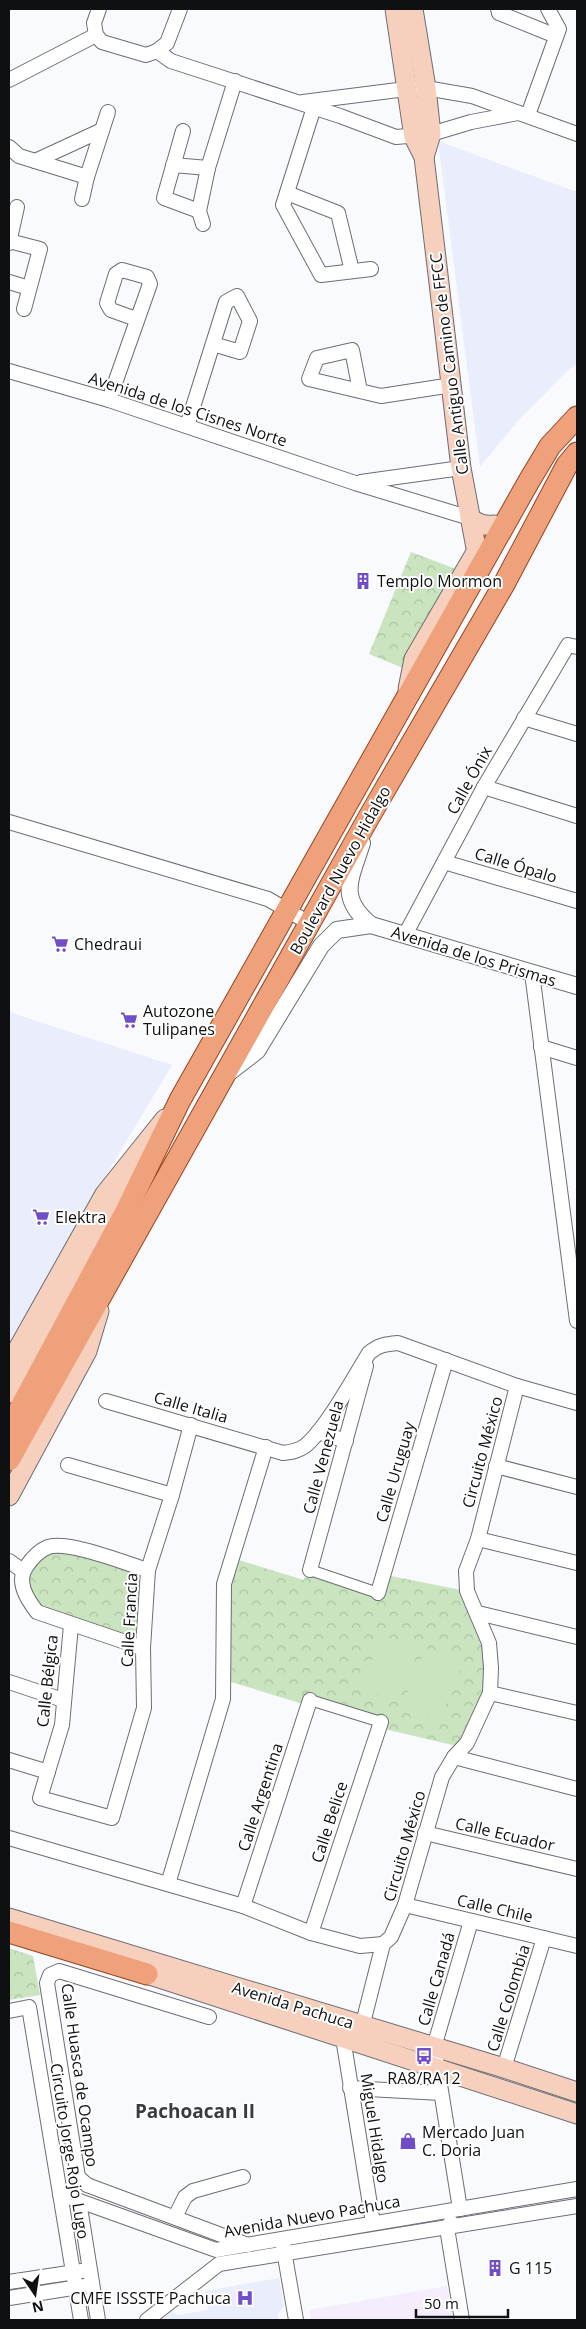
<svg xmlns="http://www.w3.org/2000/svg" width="586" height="2329" viewBox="0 0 586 2329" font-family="'Open Sans',sans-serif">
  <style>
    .built { fill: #e9edfc }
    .education { fill: #f5ecfc }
    .park { fill: url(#park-crowns) }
    .pitch { fill: #c9e4be }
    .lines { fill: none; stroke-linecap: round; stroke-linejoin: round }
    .pedestrian-casing { stroke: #6c6e74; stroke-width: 12 }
    .minor-casing { stroke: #6c6e74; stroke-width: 16 }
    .tertiary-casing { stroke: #6c6e74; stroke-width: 18 }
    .secondary-casing { stroke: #6c6e74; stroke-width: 21 }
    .primary-casing { stroke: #99451d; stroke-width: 23 }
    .pedestrian { stroke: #fff; stroke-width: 10 }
    .minor { stroke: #fff; stroke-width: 14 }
    .tertiary { stroke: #fff; stroke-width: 16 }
    .secondary { stroke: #f7d0bd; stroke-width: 19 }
    .primary { stroke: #eea17b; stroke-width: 21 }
    .labels { text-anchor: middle; stroke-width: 4; stroke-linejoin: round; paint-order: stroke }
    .street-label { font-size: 16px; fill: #0f1012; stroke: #fff }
    .poi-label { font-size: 16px; fill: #0f1012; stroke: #fff; text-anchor: start }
    .quarter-label { font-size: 19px; font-weight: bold; fill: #3a3b41; stroke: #fff }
  </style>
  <defs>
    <pattern id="park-crowns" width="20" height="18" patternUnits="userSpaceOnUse" patternTransform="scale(1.25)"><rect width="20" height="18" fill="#c9e4be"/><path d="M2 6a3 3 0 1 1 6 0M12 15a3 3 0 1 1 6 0" fill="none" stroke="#abc3a2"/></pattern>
  </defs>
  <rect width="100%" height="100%" fill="#f9fafe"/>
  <!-- built -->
  <g class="built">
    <path d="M 438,141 L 577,192 L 577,364 L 567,371 L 517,422 L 480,467 Z"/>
    <path d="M 9,1012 L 172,1065 L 94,1195 L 9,1360 Z"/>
    <path d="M 279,2278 L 284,2306 L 278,2314 L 279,2320 L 162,2320 L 172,2311 L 177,2315 L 208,2310 L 205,2291 Z"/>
  </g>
  <!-- education -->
  <path class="education" d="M 447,2286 L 453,2320 L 311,2320 L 309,2310 Z"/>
  <!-- park -->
  <g class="park">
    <path d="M 411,552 L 469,574 L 420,675 L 369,654 Z"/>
    <path d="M 49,1546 L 148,1570 L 143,1648 L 37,1612 L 23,1571 Z"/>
    <path d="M 232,1558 L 304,1580 L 306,1573 L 380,1594 L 386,1575 L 466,1591 L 488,1644 L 488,1694 L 461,1747 L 380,1728 L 382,1721 L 306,1705 L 228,1681 L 228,1586 Z"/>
    <path d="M 9,1948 L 33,1956 L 40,1995 L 9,2000 Z"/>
  </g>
  <!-- pitch -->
  <g class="pitch">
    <path d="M 382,1635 L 419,1650 L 398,1702 L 361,1687 Z"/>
    <path d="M 426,1648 L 463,1663 L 439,1722 L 402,1706 Z"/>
  </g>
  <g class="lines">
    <!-- pedestrian casing -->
    <g class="pedestrian-casing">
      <g id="pedestrian">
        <path d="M 310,1570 L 378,1593"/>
        <path d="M 310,1700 L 381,1722"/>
      </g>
    </g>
    <!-- minor casing -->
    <g class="minor-casing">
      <g id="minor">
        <path d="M 99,9 L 94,23 L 96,35 L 102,42 L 146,55 L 157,51 L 167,43 L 180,9"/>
        <path d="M 498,9 L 499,13 L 556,36"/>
        <path d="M 157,51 L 171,61 L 340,116 L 396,137 L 431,134 L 471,122 L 518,113"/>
        <path d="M 9,80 L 96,35"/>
        <path d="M 316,101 L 283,205 L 321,275 L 371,269"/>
        <path d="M 303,102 L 406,89 L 426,88 L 472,96 L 577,134"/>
        <path d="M 528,115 L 559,29 L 548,9"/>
        <path d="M 183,131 L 164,198 L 199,211"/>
        <path d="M 9,147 L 19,156 L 87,177"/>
        <path d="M 35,161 L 102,130"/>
        <path d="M 173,165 L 208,168"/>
        <path d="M 287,193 L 338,213 L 352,271"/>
        <path d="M 82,199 L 87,177 L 108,112"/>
        <path d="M 203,224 L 199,211 L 208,168 L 235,81"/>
        <path d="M 9,241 L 40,249 L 24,309"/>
        <path d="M 9,243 L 17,207"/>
        <path d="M 9,282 L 29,288"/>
        <path d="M 9,371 L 109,400 L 355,483 L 470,518"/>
        <path d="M 360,391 L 352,350 L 317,358 L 309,379 L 381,396 L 452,385"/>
        <path d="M 109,400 L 150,284 L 147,277 L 122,270 L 116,274 L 107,303 L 111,310 L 136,319"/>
        <path d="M 187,426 L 226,302 L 237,296 L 250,321 L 240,352 L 213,344"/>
        <path d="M 361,482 L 461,468"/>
        <path d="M 524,718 L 577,734"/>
        <path d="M 484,787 L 577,816"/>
        <path d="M 9,822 L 268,899 L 309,923"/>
        <path d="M 444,862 L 577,901"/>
        <path d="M 405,935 L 484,787 L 568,645 L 577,647"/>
        <path d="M 532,973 L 577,1321"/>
        <path d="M 541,1047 L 577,1058"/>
        <path d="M 106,1401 L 283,1453 C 292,1452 298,1451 305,1446 C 326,1429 354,1377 369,1353 C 378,1345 386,1344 398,1343 L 517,1386 L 577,1403"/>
        <path d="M 318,1432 L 346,1441"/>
        <path d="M 68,1465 L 172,1495"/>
        <path d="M 496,1466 L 577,1487"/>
        <path d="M 478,1539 L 577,1563"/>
        <path d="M 9,1561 L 23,1571"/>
        <path d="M 310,1570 L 366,1366"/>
        <path d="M 378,1593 L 446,1360"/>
        <path d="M 478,1613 L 577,1637"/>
        <path d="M 71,1625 L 62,1725 L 40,1798 L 112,1818 L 144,1708 L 143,1648 L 148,1570 L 172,1495 L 191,1425"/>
        <path d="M 143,1648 L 37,1612 C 27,1599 16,1582 26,1567 C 32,1558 38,1551 48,1547 C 68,1540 127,1564 148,1570"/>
        <path d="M 9,1682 L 63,1700"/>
        <path d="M 490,1693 L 577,1713"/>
        <path d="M 454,1757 L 577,1789"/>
        <path d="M 9,1760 L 48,1772"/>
        <path d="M 425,1833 L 577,1869"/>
        <path d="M 9,1838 L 243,1906 L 311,1933 L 360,1946 L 383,1944 L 391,1937 L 405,1905 L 442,1777 L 454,1757 L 467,1743 L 490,1693 L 491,1668 L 489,1643 L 467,1591 L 466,1571 L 478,1539 L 517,1386"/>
        <path d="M 168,1884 L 223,1699 L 224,1584 L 266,1447"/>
        <path d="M 405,1905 L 577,1946"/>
        <path d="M 243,1906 L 310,1700"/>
        <path d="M 311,1933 L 381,1722"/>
        <path d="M 9,2011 L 29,2007 L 81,2320"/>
        <path d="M 209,2017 L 59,1971 L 50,1975 L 47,1983 L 78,2177 L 87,2185 L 248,2245"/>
        <path d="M 364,2019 L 383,1944"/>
        <path d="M 343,2038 L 373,2223"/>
        <path d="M 504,2068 L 544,1938"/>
        <path d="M 350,2088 L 441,2093"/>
        <path d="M 60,2194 L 216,2250 L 577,2189"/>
        <path d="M 79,2201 L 98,2320"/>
        <path d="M 460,2209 L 434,2047 L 471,1921"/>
        <path d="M 175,2217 L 185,2197 L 193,2191 L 243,2177"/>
        <path d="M 451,2222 L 447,2228 L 462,2320"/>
        <path d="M 283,2245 L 296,2320"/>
        <path d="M 9,2282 L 82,2271"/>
        <path d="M 9,2298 L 85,2286"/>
        <path d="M 147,2320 L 219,2264 L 577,2206"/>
      </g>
    </g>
    <!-- tertiary casing -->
    <g class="tertiary-casing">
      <g id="tertiary">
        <path d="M 362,843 C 351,879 337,897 371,925 L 577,986"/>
        <path d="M 226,1075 L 257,1051 L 321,946 L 337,930 L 371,925"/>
      </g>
    </g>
    <!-- secondary casing -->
    <g class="secondary-casing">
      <g id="secondary">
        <path d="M 395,9 L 414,137 L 424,157 L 461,468 L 480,569"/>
        <path d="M 413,9 L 426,88 L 431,134 L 424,157"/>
        <path d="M 470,518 C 478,524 484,526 494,525"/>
        <path d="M 408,689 L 414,659 L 479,547"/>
        <path d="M 9,1365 L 105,1194 L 165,1119"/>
        <path d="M 9,1393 L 112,1209 L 138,1167"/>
        <path d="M 9,1496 L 87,1351 L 99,1311"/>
        <path d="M 9,1918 L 504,2068 L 577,2092"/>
        <path d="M 147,1974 L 577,2114"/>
      </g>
    </g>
    <!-- primary casing -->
    <g class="primary-casing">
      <g id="primary">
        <path d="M 9,1429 L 125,1213 L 180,1100 L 529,481 L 550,446 L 577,417"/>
        <path d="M 9,1460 L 369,817 L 503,586 L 567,465 L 577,453"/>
        <path d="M 9,1932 L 147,1974"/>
      </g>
    </g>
    <!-- pedestrian -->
    <use href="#pedestrian" class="pedestrian"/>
    <!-- minor -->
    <use href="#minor" class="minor"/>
    <!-- tertiary -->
    <use href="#tertiary" class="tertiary"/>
    <!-- secondary -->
    <use href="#secondary" class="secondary"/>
    <!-- primary -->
    <use href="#primary" class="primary"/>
  </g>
  <!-- icons -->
  <defs>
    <g id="building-bare" transform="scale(1.35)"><path d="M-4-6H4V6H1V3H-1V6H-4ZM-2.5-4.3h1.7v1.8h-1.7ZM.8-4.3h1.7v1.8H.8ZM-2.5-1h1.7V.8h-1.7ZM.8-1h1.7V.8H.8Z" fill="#6f4ec7" stroke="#fff" stroke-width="2.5" paint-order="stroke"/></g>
    <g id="supermarket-bare" transform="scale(1.35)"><path d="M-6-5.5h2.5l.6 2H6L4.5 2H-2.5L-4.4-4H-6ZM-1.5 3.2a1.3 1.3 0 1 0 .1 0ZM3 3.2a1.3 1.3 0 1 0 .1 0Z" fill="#6f4ec7" stroke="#fff" stroke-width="2.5" paint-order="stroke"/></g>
    <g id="bus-bare" transform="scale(1.35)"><path d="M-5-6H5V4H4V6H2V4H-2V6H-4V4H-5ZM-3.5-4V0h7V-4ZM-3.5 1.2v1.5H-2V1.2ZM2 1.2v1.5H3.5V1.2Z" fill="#6f4ec7" stroke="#fff" stroke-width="2.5" paint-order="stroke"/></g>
    <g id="shop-bare" transform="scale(1.35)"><path d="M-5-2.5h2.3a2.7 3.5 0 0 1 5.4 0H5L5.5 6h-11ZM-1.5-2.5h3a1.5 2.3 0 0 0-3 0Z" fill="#6f4ec7" stroke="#fff" stroke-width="2.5" paint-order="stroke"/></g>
    <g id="hospital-bare" transform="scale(1.35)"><path d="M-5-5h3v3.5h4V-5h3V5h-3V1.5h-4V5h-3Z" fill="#6f4ec7" stroke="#fff" stroke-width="2.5" paint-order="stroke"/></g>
  </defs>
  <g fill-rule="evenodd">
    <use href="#building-bare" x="363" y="581"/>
    <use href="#supermarket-bare" x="60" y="944"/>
    <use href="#supermarket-bare" x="129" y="1020"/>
    <use href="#supermarket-bare" x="41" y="1217"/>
    <use href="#bus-bare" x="424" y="2056"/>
    <use href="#shop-bare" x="408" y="2141"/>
    <use href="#building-bare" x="495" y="2268"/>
    <use href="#hospital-bare" x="245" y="2298"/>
  </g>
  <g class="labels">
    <!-- street labels -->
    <g class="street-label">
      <text transform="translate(449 364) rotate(-97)" y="6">Calle Antiguo Camino de FFCC</text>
      <text transform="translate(188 409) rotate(18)" y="6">Avenida de los Cisnes Norte</text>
      <text transform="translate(469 780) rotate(-61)" y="6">Calle Ónix</text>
      <text transform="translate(516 865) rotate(17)" y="6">Calle Ópalo</text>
      <text transform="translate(340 870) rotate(-61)" y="6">Boulevard Nuevo Hidalgo</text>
      <text transform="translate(474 956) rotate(17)" y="6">Avenida de los Prismas</text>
      <text transform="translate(191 1407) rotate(16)" y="6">Calle Italia</text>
      <text transform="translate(482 1452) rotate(-75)" y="6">Circuito México</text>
      <text transform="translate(323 1457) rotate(-75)" y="6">Calle Venezuela</text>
      <text transform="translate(395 1472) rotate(-74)" y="6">Calle Uruguay</text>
      <text transform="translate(129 1620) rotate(-87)" y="6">Calle Francia</text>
      <text transform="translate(47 1681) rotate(-84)" y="6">Calle Bélgica</text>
      <text transform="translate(260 1797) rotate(-72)" y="6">Calle Argentina</text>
      <text transform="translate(329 1822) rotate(-72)" y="6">Calle Belice</text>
      <text transform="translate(505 1834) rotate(13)" y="6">Calle Ecuador</text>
      <text transform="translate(404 1846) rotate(-74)" y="6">Circuito México</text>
      <text transform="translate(495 1908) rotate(13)" y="6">Calle Chile</text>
      <text transform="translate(436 1979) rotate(-74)" y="6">Calle Canadá</text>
      <text transform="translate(508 1998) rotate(-73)" y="6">Calle Colombia</text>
      <text transform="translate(293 2005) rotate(17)" y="6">Avenida Pachuca</text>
      <text transform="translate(80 2075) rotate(82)" y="6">Calle Huasca de Ocampo</text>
      <text transform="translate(375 2128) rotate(81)" y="6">Miguel Hidalgo</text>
      <text transform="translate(70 2151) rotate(81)" y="6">Circuito Jorge Rojo Lugo</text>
      <text transform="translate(312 2216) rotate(-10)" y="6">Avenida Nuevo Pachuca</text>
    </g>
    <!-- poi labels -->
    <g class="poi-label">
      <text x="377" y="587">Templo Mormon</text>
      <text x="74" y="950">Chedraui</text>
      <text x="143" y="1017">Autozone<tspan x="143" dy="18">Tulipanes</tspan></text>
      <text x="55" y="1223">Elektra</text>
      <text x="424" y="2084" text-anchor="middle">RA8/RA12</text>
      <text x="422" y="2138">Mercado Juan<tspan x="422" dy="18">C. Doria</tspan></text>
      <text x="509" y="2274">G 115</text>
      <text x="231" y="2304" text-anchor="end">CMFE ISSSTE Pachuca</text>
    </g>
    <!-- quarter labels -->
    <g class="quarter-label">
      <text x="195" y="2118">Pachoacan II</text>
    </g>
  </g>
  <!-- border -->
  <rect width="586" height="2329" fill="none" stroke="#0f1012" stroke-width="20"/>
  <!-- north arrow -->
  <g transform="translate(35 2294) rotate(167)" stroke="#ffffff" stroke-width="4" paint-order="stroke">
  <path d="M0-4L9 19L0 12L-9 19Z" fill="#0f1012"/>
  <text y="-8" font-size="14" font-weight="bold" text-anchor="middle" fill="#0f1012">N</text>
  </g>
  <!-- scale -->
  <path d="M416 2309v8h92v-8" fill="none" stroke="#0f1012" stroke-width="2.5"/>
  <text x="424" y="2309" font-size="15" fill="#0f1012" stroke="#ffffff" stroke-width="4" paint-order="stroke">50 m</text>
</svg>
